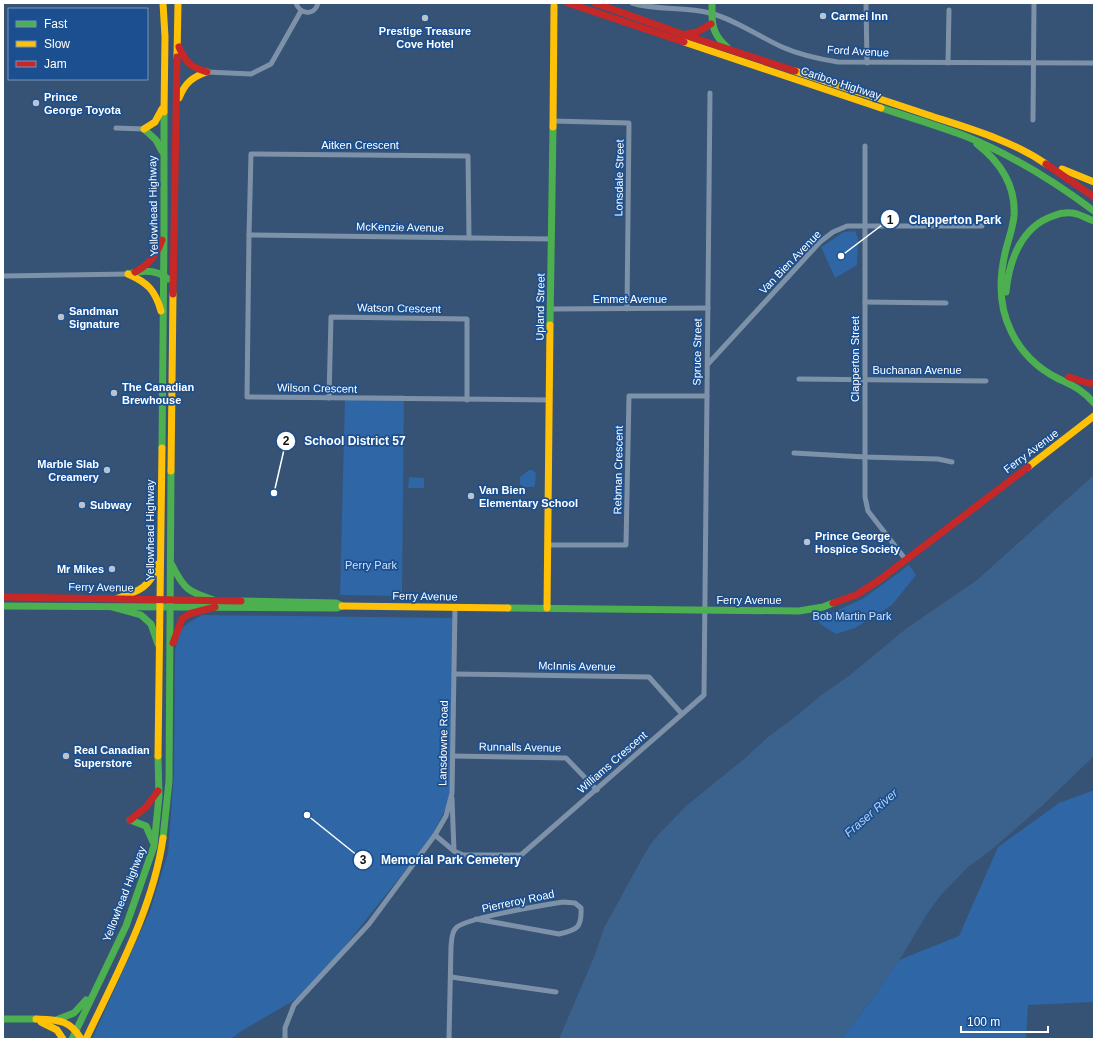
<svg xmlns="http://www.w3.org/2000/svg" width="1097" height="1042" viewBox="0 0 1097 1042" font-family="Arial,sans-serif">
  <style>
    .green { fill: #2f66a5 }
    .water { fill: #3b618d }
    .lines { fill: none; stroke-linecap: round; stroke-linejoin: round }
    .street { stroke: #7d92a8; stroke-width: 5 }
    .fast { stroke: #4caf50; stroke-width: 7 }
    .slow { stroke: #ffc107; stroke-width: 7 }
    .jam { stroke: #c62828; stroke-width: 7 }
    .poi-dot { fill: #b9c2ce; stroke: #1b4f8f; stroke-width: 1.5 }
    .labels { text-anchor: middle; stroke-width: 3.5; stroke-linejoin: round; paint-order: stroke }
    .poi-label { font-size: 11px; font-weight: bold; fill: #fff; stroke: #1b4f8f; text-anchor: start }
    .street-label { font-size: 11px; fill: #fff; stroke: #1b4f8f }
    .park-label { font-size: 11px; fill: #cfe3fa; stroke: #1b4f8f }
    .water-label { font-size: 12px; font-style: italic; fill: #b5d3f5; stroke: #1b4f8f }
    .leader { fill: none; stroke: #fff; stroke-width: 1.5 }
    .callout-dot { fill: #fff; stroke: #1b4f8f; stroke-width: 1.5 }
    .mark-label { font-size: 12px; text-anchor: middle; font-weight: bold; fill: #111 }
    .callout-label { font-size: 12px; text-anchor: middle; font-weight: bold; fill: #fff; stroke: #1b4f8f; stroke-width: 3.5; stroke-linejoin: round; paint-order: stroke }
  </style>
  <rect width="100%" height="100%" fill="#365274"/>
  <!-- green -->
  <g class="green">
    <path d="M 855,231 L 858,238 L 857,265 L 835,278 L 821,247 L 844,232 Z"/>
    <path d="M 345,395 L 404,395 L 402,596 L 340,595 Z"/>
    <path d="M 529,470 L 532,470 L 536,473 L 535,485 L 533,487 L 523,487 L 520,484 L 520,477 Z"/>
    <path d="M 409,477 L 424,478 L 424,488 L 408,488 Z"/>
    <path d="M 909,565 L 916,575 L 892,605 L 855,628 L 836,634 L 823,626 L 812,615 L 832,613 L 864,598 Z"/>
    <path d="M 202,615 L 454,618 L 454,792 L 431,838 L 334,960 L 298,998 L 240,1032 L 231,1039 L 92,1039 L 150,911 L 168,853 L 174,773 L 175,650 L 180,630 L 188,623 Z"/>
    <path d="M 1094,790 L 1094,1002 L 1028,1005 L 1026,1039 L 841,1039 L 872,999 L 899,960 L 959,936 L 998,847 L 1059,803 Z"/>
  </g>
  <!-- water -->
  <path class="water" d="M 1094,475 L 1094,756 L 1043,805 L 990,851 L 968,867 L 940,896 L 927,914 L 902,956 L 872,999 L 841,1039 L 559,1039 L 594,957 L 604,928 L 640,862 L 650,845 L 659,834 L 686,806 L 744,759 L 768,737 L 799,714 L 820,696 L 850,675 L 907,628 L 977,580 Z"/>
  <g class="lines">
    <!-- street -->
    <g class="street">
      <path d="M 296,3 C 300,15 315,16 318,3"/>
      <path d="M 632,3 C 657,11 684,6 710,13 C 736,20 758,36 782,47 C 800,55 819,59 838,62 L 1094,63"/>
      <path d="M 866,3 L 867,63"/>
      <path d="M 948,63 L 949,10"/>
      <path d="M 207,72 L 251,74 L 271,64 L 301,11"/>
      <path d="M 1033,120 L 1034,3"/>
      <path d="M 553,121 L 629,123 L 627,309"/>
      <path d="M 116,128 L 144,129"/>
      <path d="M 865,146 L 865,497 L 868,511 L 906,560"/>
      <path d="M 249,235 L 552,239"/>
      <path d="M 469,238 L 468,156 L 251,154 L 249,235 L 247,397 L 550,400"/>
      <path d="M 3,276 L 128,274"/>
      <path d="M 865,302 L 946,303"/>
      <path d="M 551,309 L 708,308"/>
      <path d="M 708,364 L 820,242 L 833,232 L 847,226 L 982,226"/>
      <path d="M 799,379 L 986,381"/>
      <path d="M 329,398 L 331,317 L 467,319 L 467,400"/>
      <path d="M 794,453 L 865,457 L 938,459 L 952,462"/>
      <path d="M 548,545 L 626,545 L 629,396 L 707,396"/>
      <path d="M 454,674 L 649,677 L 682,714"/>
      <path d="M 453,756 L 566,758 L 597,790"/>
      <path d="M 452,798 L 454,851"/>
      <path d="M 435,835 L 454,851 L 463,855 L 521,855 L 704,695 L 710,93"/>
      <path d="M 451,977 L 556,992"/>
      <path d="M 285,1039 L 285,1028 L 294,1005 L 369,924 L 435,835 L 446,816 L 452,793 L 455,607"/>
      <path d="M 449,1039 L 451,946 C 452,940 451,933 456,928 C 465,918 544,905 563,902 L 575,903 L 581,908 C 582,928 577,930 559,934 L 476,919"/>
    </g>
    <!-- fast -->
    <g class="fast">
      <path d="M 712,3 L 712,14"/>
      <path d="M 712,14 C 712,29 716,37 727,47"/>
      <path d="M 881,108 C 909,117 938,126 965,136 C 1012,155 1054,181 1094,211"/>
      <path d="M 144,129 L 156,140 L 162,151"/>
      <path d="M 977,144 C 1000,162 1016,186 1014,216 C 1013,227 1009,238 1006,249 C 999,277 998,305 1011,331 C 1020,351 1037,368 1057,378 C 1073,386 1082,389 1094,403"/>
      <path d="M 128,274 C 142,270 157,269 168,279"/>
      <path d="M 1006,292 C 1009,261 1021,227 1053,216 C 1060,213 1069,212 1077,214 C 1083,216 1088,219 1094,221"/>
      <path d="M 550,325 L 553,127"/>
      <path d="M 162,448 L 164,235 L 164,112"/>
      <path d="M 172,565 C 184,589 188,592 214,600"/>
      <path d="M 241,601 L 336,603 L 342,606"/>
      <path d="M 3,606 L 337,608 L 342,606"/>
      <path d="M 112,607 L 141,615 L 151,624 L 158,644"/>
      <path d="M 508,608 L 799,611 L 823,607 L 833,603"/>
      <path d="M 130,820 L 146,826 L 153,842"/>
      <path d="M 163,838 L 169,781 L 171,471"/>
      <path d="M 3,1019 L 36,1019"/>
      <path d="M 56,1020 L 74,1013 L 86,1000"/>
      <path d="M 72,1039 L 126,926 L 154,846 L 159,796 L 158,756"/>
    </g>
    <!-- slow -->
    <g class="slow">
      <path d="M 163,3 L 165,37 L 164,112"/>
      <path d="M 684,42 L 881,108"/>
      <path d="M 177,57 L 178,3"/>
      <path d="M 795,71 C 839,86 884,100 928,115 C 968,128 1011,140 1046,164"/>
      <path d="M 179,98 C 185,83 192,77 207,72"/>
      <path d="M 553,127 L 554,6"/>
      <path d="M 144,129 L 155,122 L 162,109"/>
      <path d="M 1062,169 L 1094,182"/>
      <path d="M 128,274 C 148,283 155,290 161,311"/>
      <path d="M 1028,467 L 1094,416"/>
      <path d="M 171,471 L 173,294"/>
      <path d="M 118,598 C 140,591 150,587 158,564"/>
      <path d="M 342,606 L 508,608"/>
      <path d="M 547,608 L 550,325"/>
      <path d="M 158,756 L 162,448"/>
      <path d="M 36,1019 C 57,1020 70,1019 81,1039"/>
      <path d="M 41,1022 L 57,1030 L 63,1039"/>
      <path d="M 86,1039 C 116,975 153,909 163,838"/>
    </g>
    <!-- jam -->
    <g class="jam">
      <path d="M 568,3 L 684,42"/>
      <path d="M 595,3 L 682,34 L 795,71"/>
      <path d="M 687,34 L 697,32 L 711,24"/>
      <path d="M 179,47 C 186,63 191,67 207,72"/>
      <path d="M 1046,164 L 1094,197"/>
      <path d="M 135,272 C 149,265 157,255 162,240"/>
      <path d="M 173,294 L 177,57"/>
      <path d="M 1069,377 L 1088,383 L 1094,383"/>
      <path d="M 3,597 L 241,601"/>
      <path d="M 833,603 L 856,595 L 878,581 L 1028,467"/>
      <path d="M 173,643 L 182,619 L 189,614 L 215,607"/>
      <path d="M 130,820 L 146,807 L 158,791"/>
    </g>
  </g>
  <!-- markers -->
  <g class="poi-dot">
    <circle cx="823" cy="16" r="4"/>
    <circle cx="425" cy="18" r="4"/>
    <circle cx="36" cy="103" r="4"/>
    <circle cx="61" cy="317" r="4"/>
    <circle cx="114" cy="393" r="4"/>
    <circle cx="107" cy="470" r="4"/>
    <circle cx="471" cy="496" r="4"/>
    <circle cx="82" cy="505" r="4"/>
    <circle cx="807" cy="542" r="4"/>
    <circle cx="112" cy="569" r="4"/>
    <circle cx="66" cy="756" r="4"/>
  </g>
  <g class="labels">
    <!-- poi labels -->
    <g class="poi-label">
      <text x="831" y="20">Carmel Inn</text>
      <text x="425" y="35" text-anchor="middle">Prestige Treasure<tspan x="425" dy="13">Cove Hotel</tspan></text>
      <text x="44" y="101">Prince<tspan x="44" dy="13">George Toyota</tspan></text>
      <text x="69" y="315">Sandman<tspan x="69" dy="13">Signature</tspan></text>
      <text x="122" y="391">The Canadian<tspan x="122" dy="13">Brewhouse</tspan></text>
      <text x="99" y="468" text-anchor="end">Marble Slab<tspan x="99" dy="13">Creamery</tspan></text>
      <text x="479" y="494">Van Bien<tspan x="479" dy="13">Elementary School</tspan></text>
      <text x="90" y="509">Subway</text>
      <text x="815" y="540">Prince George<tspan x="815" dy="13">Hospice Society</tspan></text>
      <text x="104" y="573" text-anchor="end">Mr Mikes</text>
      <text x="74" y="754">Real Canadian<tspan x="74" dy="13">Superstore</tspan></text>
    </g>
    <!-- street labels -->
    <g class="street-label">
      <text transform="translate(858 51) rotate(3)" y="4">Ford Avenue</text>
      <text transform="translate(841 83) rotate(18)" y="4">Cariboo Highway</text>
      <text x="360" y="149">Aitken Crescent</text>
      <text transform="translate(619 178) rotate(-89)" y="4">Lonsdale Street</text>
      <text transform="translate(153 206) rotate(-91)" y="4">Yellowhead Highway</text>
      <text transform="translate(400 227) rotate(1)" y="4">McKenzie Avenue</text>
      <text transform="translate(790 262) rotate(-46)" y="4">Van Bien Avenue</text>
      <text x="630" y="303">Emmet Avenue</text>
      <text transform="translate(540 307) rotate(-89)" y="4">Upland Street</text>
      <text transform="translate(399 308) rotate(1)" y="4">Watson Crescent</text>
      <text transform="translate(697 352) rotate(-89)" y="4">Spruce Street</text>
      <text transform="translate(855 359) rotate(-90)" y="4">Clapperton Street</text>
      <text x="917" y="374">Buchanan Avenue</text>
      <text transform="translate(317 388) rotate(1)" y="4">Wilson Crescent</text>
      <text transform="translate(1031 451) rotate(-37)" y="4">Ferry Avenue</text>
      <text transform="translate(618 470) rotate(-89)" y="4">Rebman Crescent</text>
      <text transform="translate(150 530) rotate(-90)" y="4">Yellowhead Highway</text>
      <text transform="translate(101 587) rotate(1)" y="4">Ferry Avenue</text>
      <text transform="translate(425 596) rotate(1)" y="4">Ferry Avenue</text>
      <text x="749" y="604">Ferry Avenue</text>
      <text transform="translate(577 666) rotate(1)" y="4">McInnis Avenue</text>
      <text transform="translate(443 743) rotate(-89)" y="4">Lansdowne Road</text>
      <text transform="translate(520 747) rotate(1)" y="4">Runnalls Avenue</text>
      <text transform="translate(612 762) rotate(-41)" y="4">Williams Crescent</text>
      <text transform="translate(124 894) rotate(-69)" y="4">Yellowhead Highway</text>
      <text transform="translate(518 901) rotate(-12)" y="4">Pierreroy Road</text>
    </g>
    <!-- park labels -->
    <g class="park-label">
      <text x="371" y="569">Perry Park</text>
      <text x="852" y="620">Bob Martin Park</text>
    </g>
    <!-- water labels -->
    <g class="water-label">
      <text transform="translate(871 813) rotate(-41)" y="4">Fraser River</text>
    </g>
  </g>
  <!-- callouts -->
  <path class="leader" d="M841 256L890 219M274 493L286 441M307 815L363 860"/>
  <g class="callout-dot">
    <circle cx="841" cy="256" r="4"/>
    <circle cx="274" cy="493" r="4"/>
    <circle cx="307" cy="815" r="4"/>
    <circle cx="890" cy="219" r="10"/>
    <circle cx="286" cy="441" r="10"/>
    <circle cx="363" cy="860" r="10"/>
  </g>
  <g class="mark-label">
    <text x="890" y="224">1</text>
    <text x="286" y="445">2</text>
    <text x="363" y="864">3</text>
  </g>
  <g class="callout-label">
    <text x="955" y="224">Clapperton Park</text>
    <text x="355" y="445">School District 57</text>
    <text x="451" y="864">Memorial Park Cemetery</text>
  </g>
  <!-- border -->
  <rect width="1097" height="1042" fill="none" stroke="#ffffff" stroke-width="8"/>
  <!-- legend -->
  <rect x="8" y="8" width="140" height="72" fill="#1b4f8f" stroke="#7695bc"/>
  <rect x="16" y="21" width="20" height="6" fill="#4caf50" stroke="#7695bc"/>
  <text x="44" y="28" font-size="12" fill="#ffffff">Fast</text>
  <rect x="16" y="41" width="20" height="6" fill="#ffc107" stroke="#7695bc"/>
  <text x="44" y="48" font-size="12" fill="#ffffff">Slow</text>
  <rect x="16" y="61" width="20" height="6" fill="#c62828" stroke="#7695bc"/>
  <text x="44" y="68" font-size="12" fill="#ffffff">Jam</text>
  <!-- scale -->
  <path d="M961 1026v6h87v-6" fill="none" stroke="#ffffff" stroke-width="2"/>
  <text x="967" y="1026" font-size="12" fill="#ffffff" stroke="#1b4f8f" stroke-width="3" paint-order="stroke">100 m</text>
</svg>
